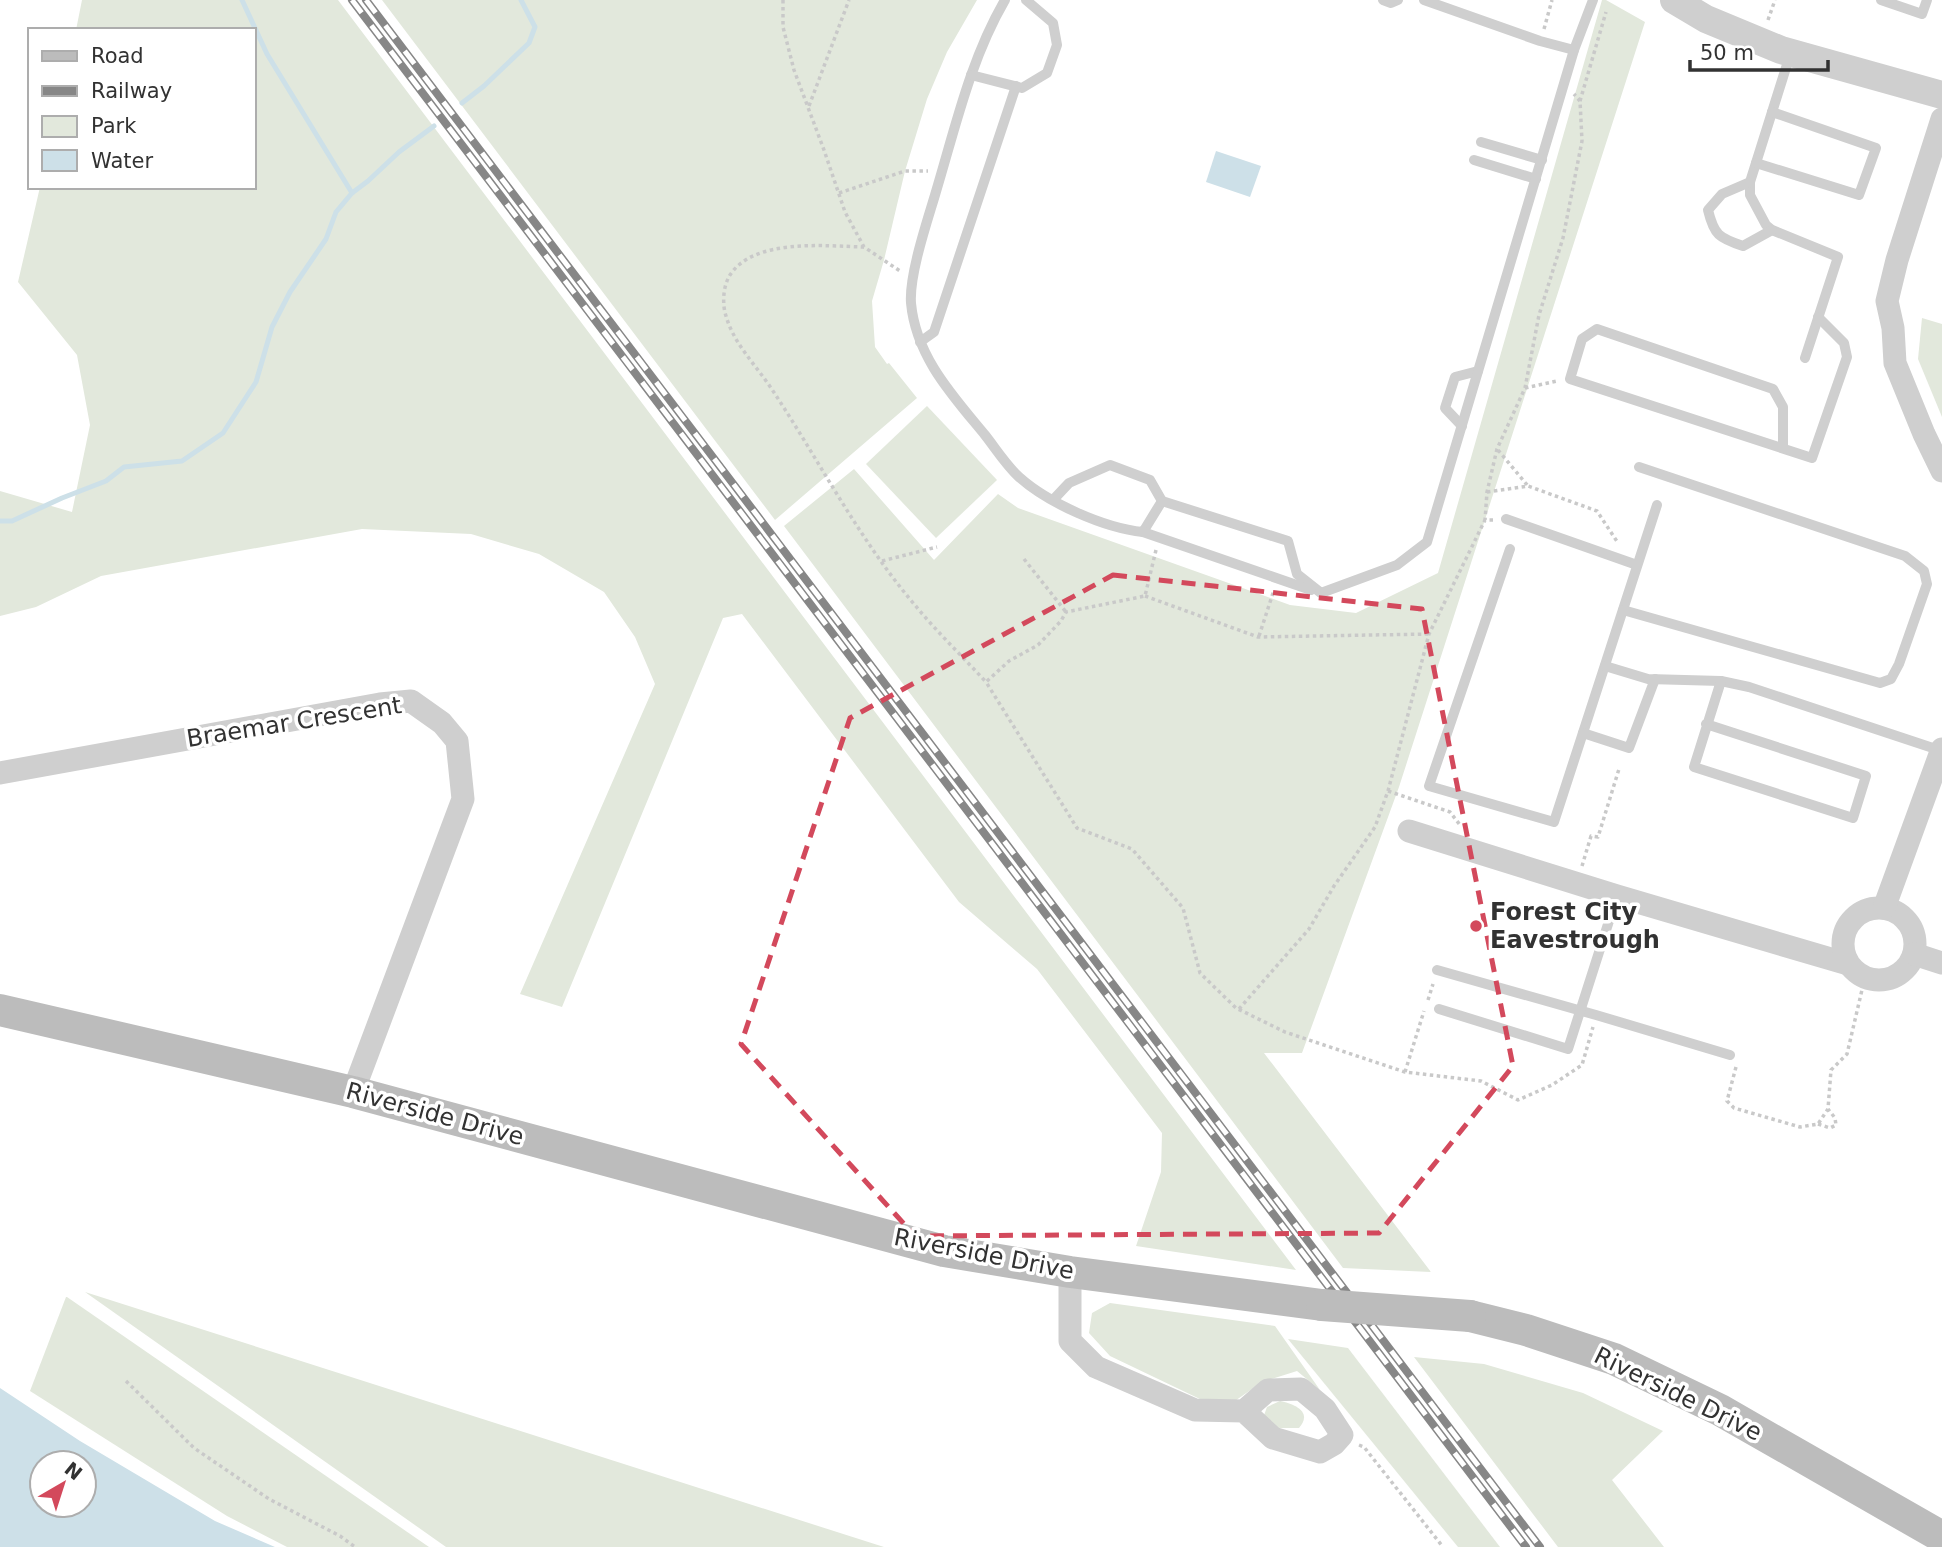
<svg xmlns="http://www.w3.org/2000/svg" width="1942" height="1547" viewBox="0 0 1942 1547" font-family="'DejaVu Sans',sans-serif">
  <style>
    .green { fill: #e2e8dc }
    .water { fill: #cde0e8; fill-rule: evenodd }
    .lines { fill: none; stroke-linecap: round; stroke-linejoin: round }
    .stream { stroke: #cde0e8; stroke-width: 5 }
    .path { stroke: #c9c9c9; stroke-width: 3.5; stroke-dasharray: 3.5 3.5; stroke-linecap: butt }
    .service { stroke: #cfcfcf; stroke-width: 10 }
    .minor { stroke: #cfcfcf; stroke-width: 23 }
    .tertiary { stroke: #cfcfcf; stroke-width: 28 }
    .secondary { stroke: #bcbcbc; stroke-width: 32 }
    .rail-casing { stroke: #878787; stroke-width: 8 }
    .rail { stroke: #fff; stroke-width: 5; stroke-dasharray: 16; stroke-linecap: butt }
    .secondary-bridge { stroke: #bcbcbc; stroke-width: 32 }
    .marked { fill: none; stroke: #d3495c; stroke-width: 5; stroke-dasharray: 14 9; stroke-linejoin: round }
    .poi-dot { fill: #d3495c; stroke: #fff; stroke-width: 2.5 }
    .labels { text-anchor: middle; stroke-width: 7; stroke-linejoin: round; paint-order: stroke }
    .street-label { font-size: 24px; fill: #323232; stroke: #fff }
    .poi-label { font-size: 24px; font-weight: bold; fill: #323232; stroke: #fff; text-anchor: start }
  </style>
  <rect width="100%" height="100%" fill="#fff"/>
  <!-- green -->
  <g class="green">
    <path d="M 82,0 L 338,0 L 1296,1270 L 1136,1246 L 1161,1172 L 1162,1133 L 1037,969 L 959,902 L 742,614 L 723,618 L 562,1007 L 520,994 L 655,684 L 635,637 L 604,592 L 539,554 L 471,534 L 362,529 L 101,576 L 36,607 L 0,616 L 0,491 L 72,512 L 90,425 L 77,355 L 18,282 L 40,187 L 254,187 L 254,30 L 76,30 Z"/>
    <path d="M 382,0 L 977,0 L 947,52 L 927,99 L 905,171 L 884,260 L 872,301 L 875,347 L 887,364 L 889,363 L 917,398 L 775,520 Z"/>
    <path d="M 1602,0 L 1606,0 L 1645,22 L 1399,787 L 1302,1053 L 1264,1053 L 1431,1272 L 1343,1268 L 784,526 L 854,469 L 934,560 L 998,494 L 1018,508 L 1290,605 L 1356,613 L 1438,573 Z"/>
    <path d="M 1922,318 L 1942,324 L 1942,417 L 1918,359 Z"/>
    <path d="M 927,406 L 997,480 L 936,538 L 866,464 Z"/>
    <path d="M 85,1292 L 884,1547 L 446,1547 Z"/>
    <path d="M 66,1297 L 67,1297 L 429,1547 L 287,1547 L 227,1516 L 30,1391 Z"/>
    <path d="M 1110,1303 L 1275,1326 L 1320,1390 L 1297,1371 L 1262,1382 L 1232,1403 L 1202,1400 L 1110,1356 L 1089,1333 L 1092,1313 Z"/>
    <path d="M 1288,1339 L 1348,1348 L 1500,1547 L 1458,1547 Z"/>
    <path d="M 1414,1357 L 1484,1364 L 1583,1393 L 1663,1431 L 1612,1480 L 1664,1547 L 1558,1547 Z"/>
    <path d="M 1280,1401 C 1295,1404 1313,1412 1299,1428 L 1278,1428 L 1263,1418 L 1267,1407 Z"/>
  </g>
  <!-- water -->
  <g class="water">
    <path d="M 1216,151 L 1261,166 L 1250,197 L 1206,182 Z"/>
    <path d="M 0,1388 L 80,1441 L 215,1521 L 275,1547 L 0,1547 ZM 84,1463 L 84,1505 L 42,1505 L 42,1463 Z"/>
  </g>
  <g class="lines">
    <!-- stream -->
    <g class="stream">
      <path d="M 242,0 L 267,54 L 352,193"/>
      <path d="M 462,103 L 484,86 L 529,43 L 535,27 L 521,0"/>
      <path d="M 0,521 L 12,521 L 62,498 L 106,481 L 124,467 L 182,461 L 223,433 L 256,382 L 272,327 L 290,292 L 326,239 L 336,212 L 352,193 L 368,181 L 399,152 L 434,126"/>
    </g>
    <!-- path -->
    <g class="path">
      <path d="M 783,0 L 783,27 L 794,70 L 824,150 L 845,212 L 864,247 L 900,271"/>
      <path d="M 1768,20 L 1775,0"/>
      <path d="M 1544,29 L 1552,0"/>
      <path d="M 1580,101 L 1606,12"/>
      <path d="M 809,106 L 849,0"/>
      <path d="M 839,193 L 905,171 L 928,171"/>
      <path d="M 864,247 C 825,246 754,238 730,275 C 723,286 722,304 726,316 C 734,344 755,364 771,388 C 819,460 858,538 914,604 C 936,631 962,656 986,682"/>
      <path d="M 1525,388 L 1557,381"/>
      <path d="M 1498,450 L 1528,486"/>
      <path d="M 1487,492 L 1528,486 L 1597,511 L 1618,543"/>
      <path d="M 1493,520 L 1485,520 L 1487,492 L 1497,449 L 1525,388 L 1539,315 L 1563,238 L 1582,141 L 1580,101 L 1574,94"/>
      <path d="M 1156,550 L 1145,596 L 1066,612 L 1061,621 L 1038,645 L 1009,661 L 986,682 L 1077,828 L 1132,849 L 1183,908 L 1200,973 L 1236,1008 L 1285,1032 L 1405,1072 L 1481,1081 L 1518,1100 L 1552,1085 L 1582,1065 L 1593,1027"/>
      <path d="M 1024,559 L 1066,612"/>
      <path d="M 882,561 L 937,547"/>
      <path d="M 1145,596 L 1258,637 L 1429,634"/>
      <path d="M 1259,636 L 1274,590"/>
      <path d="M 1388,791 L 1450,812 L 1460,825"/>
      <path d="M 1582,866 L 1591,836 L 1598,837 L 1619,769"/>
      <path d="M 1428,1000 L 1433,984"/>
      <path d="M 1239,1009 L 1309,929 L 1334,886 L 1375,827 L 1388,791 L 1429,634 L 1485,520"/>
      <path d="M 1736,1067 L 1727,1101 L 1734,1108 L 1800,1127 L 1818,1124 L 1828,1109 L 1831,1070 L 1847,1054 L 1865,977"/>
      <path d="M 1405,1072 L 1424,1011"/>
      <path d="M 1818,1124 L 1830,1128 L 1836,1125 L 1835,1118 L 1828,1109"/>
      <path d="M 126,1381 L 194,1448 L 269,1499 L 340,1536 L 355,1547"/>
      <path d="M 1359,1445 L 1364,1447 L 1443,1547"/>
    </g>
    <!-- service -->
    <g class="service">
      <path d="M 1005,0 C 970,60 955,129 935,195 C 927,222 909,275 911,303 C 916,357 953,396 985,435 C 996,449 1006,465 1019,477 C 1048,503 1104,528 1143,532 L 1162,501 L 1150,480 L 1110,465 L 1069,483 L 1053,500"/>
      <path d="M 1383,0 L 1391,3 L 1398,0"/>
      <path d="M 1424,0 L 1540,41 L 1574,50"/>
      <path d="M 1881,0 L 1922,14 L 1927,0"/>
      <path d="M 1790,55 L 1750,182 L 1750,195 L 1766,225 L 1772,230 L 1838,257 L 1805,358"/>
      <path d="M 971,75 L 1022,88 L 1047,73 L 1057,45 L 1053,23 L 1026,0"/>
      <path d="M 1481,142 L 1542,160"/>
      <path d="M 1474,160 L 1536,179"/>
      <path d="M 1756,163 L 1859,195 L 1876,148 L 1772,112"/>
      <path d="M 1750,182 L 1722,194 L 1708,210 C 1714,235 1719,238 1743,246 L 1772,230"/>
      <path d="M 920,342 L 934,332 L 1016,86"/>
      <path d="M 1462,426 L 1445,408 L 1455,377 L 1478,371"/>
      <path d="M 1783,448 L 1783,407 L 1773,389 L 1597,329 L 1582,339 L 1570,379 L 1812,458 L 1847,357 L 1844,343 L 1818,317"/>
      <path d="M 1162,501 L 1288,541 L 1297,574 L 1321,593 L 1397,565 L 1427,542 L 1574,50 L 1593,0"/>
      <path d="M 1506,519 L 1637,565"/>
      <path d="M 1143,532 L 1311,590"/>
      <path d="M 1510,549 L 1429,786 L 1554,822 L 1657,505"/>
      <path d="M 1623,610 L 1880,683 L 1891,679 L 1899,664 L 1927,584 L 1924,571 L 1905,556 L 1639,467"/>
      <path d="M 1605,666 L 1648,679 L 1721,681 L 1749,687 L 1942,751"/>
      <path d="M 1706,724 L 1866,776 L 1853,818 L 1694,767 L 1721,681"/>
      <path d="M 1583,733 L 1629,748 L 1655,679"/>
      <path d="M 1437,970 L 1596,1015 L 1730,1055"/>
      <path d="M 1439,1009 L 1568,1049 L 1617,896"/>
    </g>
    <!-- minor -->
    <g class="minor">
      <path d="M 1942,119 L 1897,260 L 1887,301 L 1893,328 L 1895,363 L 1924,434 L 1942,471"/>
      <path d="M 0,773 L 380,704 L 411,701 L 442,723 L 457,741 L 463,799 L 353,1092"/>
      <path d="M 1409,831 L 1617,896 L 1848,964"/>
      <circle cx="1879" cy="944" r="36"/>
      <path d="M 1884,908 L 1942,749"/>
      <path d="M 1914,954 L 1942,963"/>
      <path d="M 1070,1272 L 1070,1341 L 1096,1367 L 1195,1410 L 1244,1411 L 1273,1438 L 1320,1452 L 1334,1444 L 1342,1435 L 1325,1409 L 1301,1389 L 1268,1390 L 1244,1411"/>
    </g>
    <!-- tertiary -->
    <path class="tertiary" d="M 1674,0 L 1706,19 L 1781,50 L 1942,95"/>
    <!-- secondary -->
    <g class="secondary">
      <path d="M 0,1010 L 353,1092 L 944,1251 L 1070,1272 L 1322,1305"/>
      <path d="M 1470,1316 L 1526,1330 L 1614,1359 L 1720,1410 L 1942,1537"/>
    </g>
    <!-- rail casing -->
    <g class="rail-casing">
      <g id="rail">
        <path d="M 352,0 L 1526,1547"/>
        <path d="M 366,0 L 1540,1547"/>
      </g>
    </g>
    <!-- rail -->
    <use href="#rail" class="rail"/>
    <!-- secondary-bridge -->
    <path class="secondary-bridge" d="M 1322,1305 L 1470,1316"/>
  </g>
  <!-- marked area -->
  <path class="marked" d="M 1113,575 L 1422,609 L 1513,1066 L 1379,1233 L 915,1236 L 741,1044 L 850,718 Z"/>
  <!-- markers -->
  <circle class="poi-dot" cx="1476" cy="926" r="7"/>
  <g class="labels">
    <!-- street labels -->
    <g class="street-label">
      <text transform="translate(294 722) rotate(-9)" y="8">Braemar Crescent</text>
      <text transform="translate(435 1114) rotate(15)" y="8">Riverside Drive</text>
      <text transform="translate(984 1254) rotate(11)" y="8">Riverside Drive</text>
      <text transform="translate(1678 1394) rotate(26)" y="8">Riverside Drive</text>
    </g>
    <!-- poi labels -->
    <g class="poi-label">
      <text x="1490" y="920">Forest City<tspan x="1490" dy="28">Eavestrough</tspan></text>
    </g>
  </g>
  <!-- legend -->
  <rect x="28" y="28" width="228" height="161" fill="#ffffff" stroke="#adadad" stroke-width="2"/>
  <rect x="42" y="51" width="35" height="10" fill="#bcbcbc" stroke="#adadad" stroke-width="2"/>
  <text x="91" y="63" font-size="21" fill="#323232">Road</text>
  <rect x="42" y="86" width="35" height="10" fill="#878787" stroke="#adadad" stroke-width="2"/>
  <text x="91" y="98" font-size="21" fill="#323232">Railway</text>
  <rect x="42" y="116" width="35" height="21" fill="#e2e8dc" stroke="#adadad" stroke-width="2"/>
  <text x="91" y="133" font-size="21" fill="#323232">Park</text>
  <rect x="42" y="150" width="35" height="21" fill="#cde0e8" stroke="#adadad" stroke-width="2"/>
  <text x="91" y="168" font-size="21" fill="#323232">Water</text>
  <!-- north arrow -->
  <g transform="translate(63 1484) rotate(39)"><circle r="33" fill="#ffffff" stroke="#adadad" stroke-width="2"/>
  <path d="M0-5L12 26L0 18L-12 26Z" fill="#d3495c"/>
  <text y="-10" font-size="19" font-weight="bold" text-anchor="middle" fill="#323232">N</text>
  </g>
  <!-- scale -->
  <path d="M1690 60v10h138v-10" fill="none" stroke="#323232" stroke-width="3.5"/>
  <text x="1700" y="60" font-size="21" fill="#323232" stroke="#ffffff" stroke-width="5" paint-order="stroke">50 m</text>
</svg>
